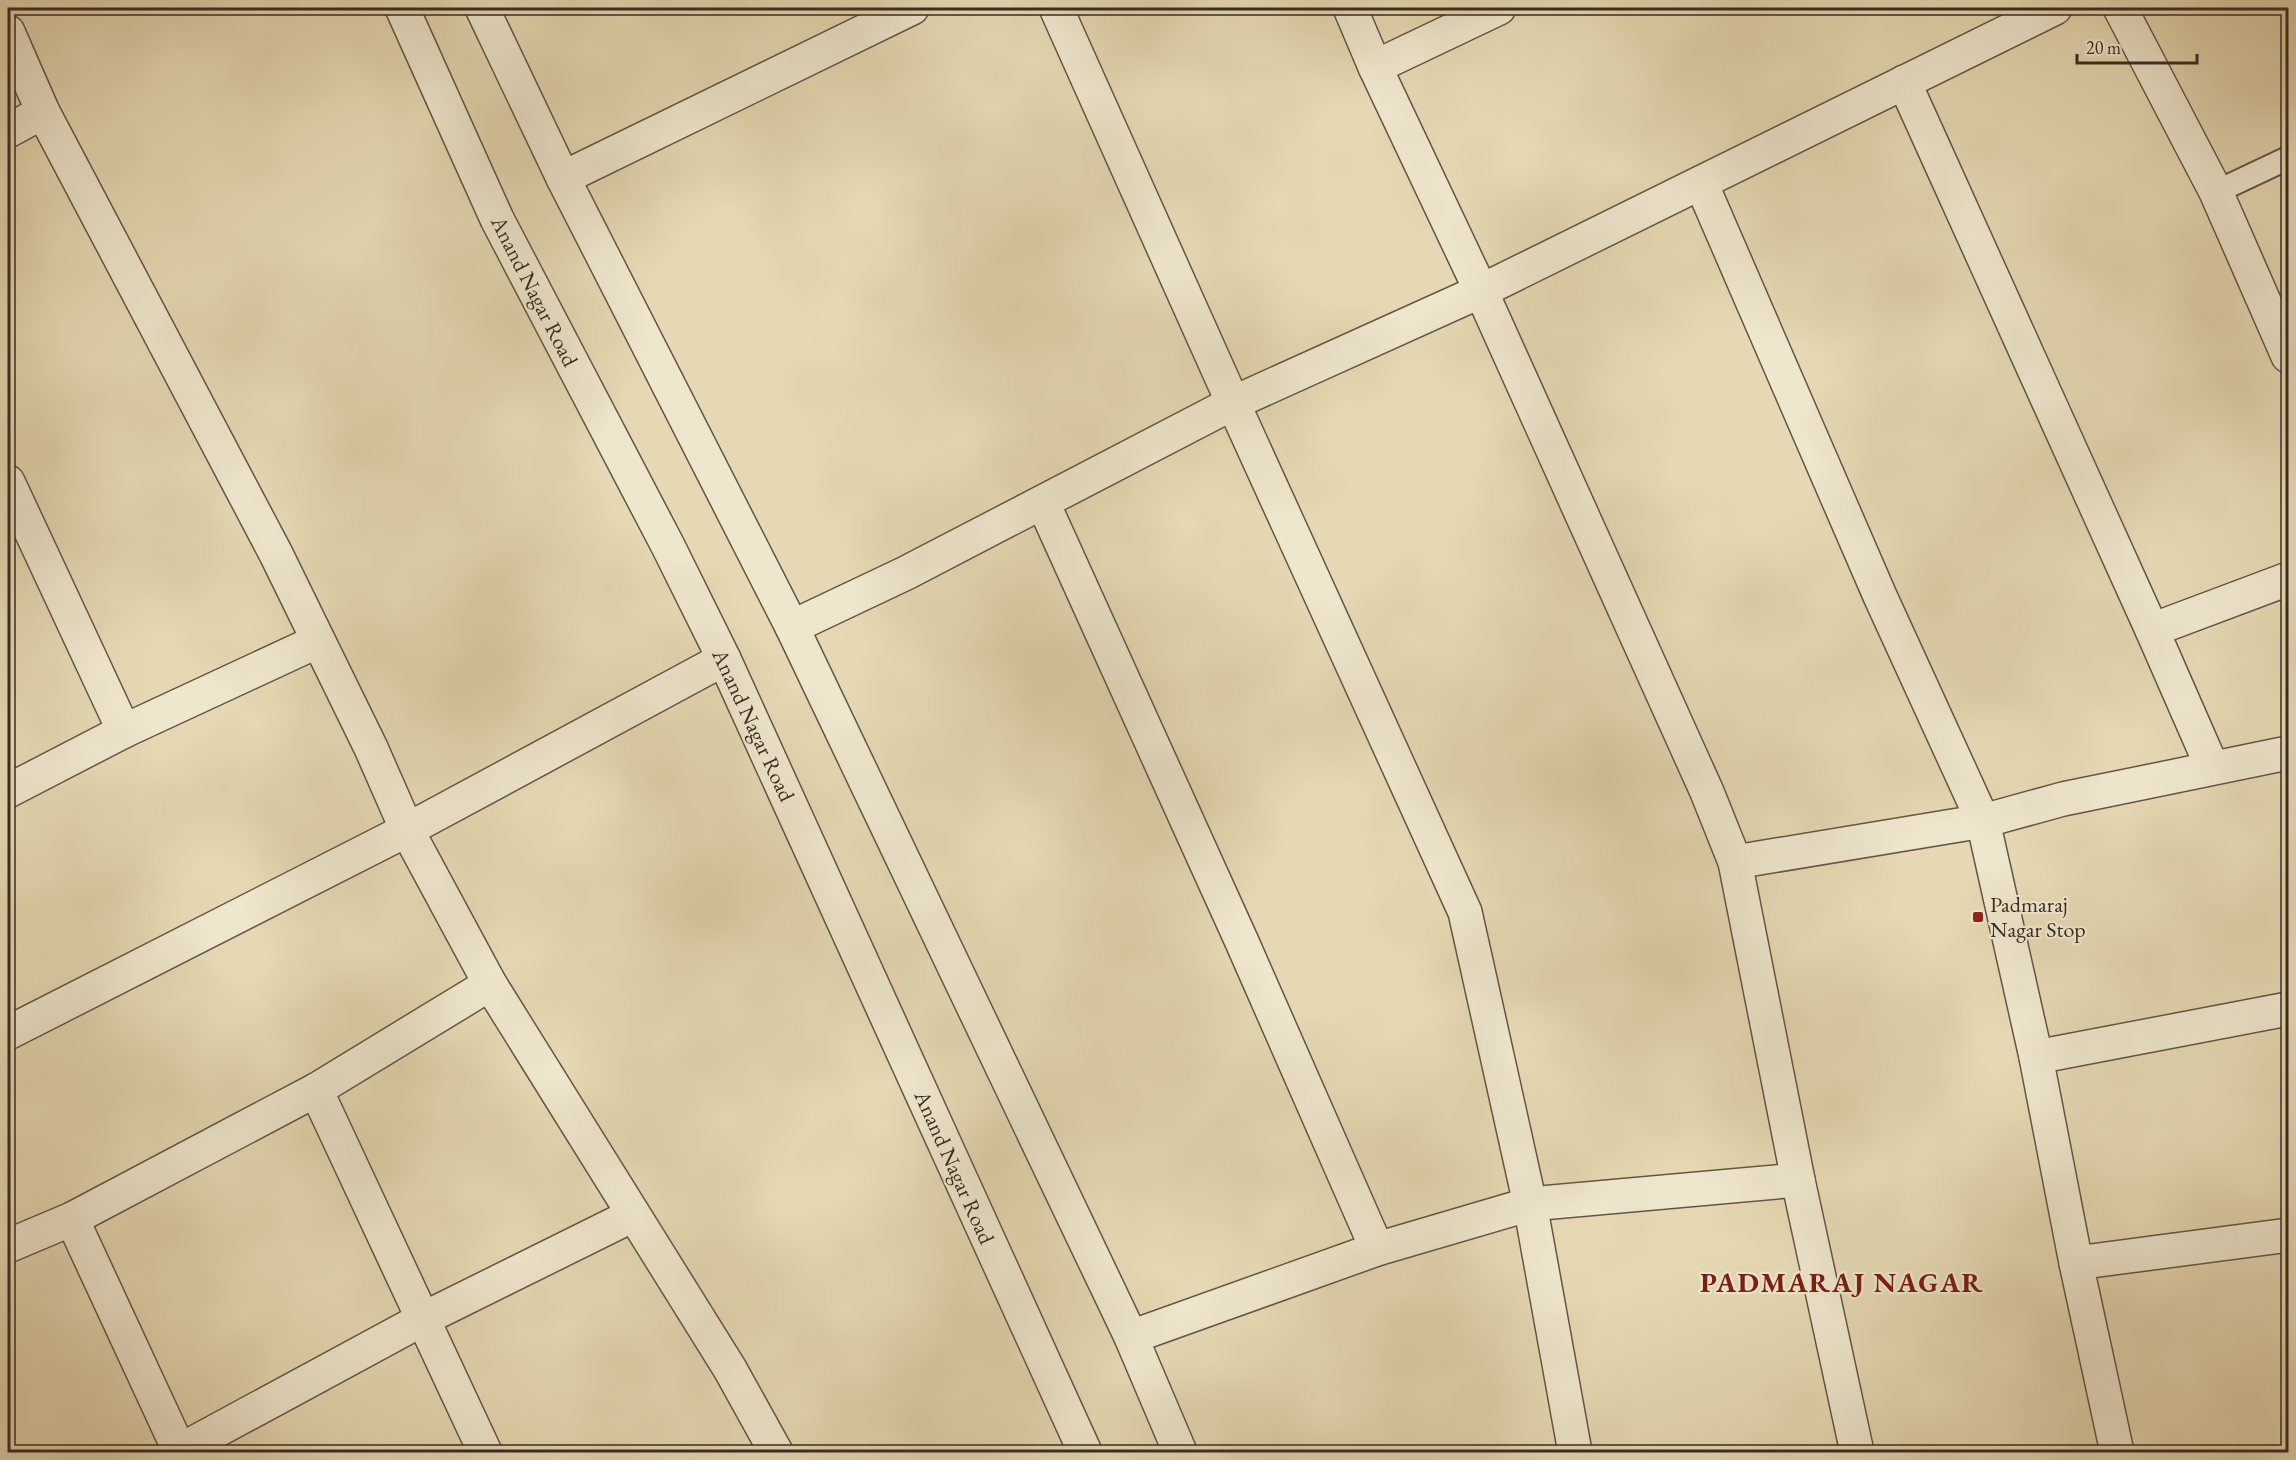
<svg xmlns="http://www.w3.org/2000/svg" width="2296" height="1460" viewBox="0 0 2296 1460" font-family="'EB Garamond',serif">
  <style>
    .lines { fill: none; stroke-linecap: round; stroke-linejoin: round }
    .service-casing { stroke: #635648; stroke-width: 26 }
    .minor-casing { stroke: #635648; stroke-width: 36 }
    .tertiary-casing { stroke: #635648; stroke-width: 36 }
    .service { stroke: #eee6cd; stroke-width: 22 }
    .minor { stroke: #eee6cd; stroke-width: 33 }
    .tertiary { stroke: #eee6cd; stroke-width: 33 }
    .poi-dot { fill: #8f2418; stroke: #eee6cd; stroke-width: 2 }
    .labels { text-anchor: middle; stroke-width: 4.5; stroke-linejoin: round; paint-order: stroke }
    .street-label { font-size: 22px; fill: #382b24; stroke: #eee6cd }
    .poi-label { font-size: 22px; fill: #382b24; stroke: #eee6cd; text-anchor: start }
    .district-label { font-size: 28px; font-weight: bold; letter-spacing: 1.5px; fill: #7a1f14; stroke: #eee6cd }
  </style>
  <rect width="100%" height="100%" fill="#e5d8b2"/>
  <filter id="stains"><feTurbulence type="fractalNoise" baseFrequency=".00333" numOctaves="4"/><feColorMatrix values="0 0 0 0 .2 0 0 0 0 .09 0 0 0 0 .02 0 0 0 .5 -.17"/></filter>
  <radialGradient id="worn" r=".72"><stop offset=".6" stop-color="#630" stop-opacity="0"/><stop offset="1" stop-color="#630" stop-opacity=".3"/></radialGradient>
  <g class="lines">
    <!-- service casing -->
    <g class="service-casing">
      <path id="service" d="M 2216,192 L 2288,158"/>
    </g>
    <!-- minor casing -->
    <g class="minor-casing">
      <g id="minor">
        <path d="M 482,8 L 563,178 L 792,627 L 1131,1337 L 1180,1452"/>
        <path d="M 1056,8 L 1233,403 L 1465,912 L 1530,1204 L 1575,1452"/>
        <path d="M 1350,8 L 1375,67 L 1481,291 L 1707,792 L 1735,862 L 1798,1180"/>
        <path d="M 2120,8 L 2216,192 L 2288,356"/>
        <path d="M 8,32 L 43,112 L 276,554 L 371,748 L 407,830 L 490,984 L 730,1369 L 776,1452"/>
        <path d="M 1375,67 L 1499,8"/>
        <path d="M 1904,82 L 2152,630 L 2212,767"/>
        <path d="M 8,131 L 43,112"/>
        <path d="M 563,178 L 912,8"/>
        <path d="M 1701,183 L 1880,596 L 1983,821 L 2036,1057 L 2076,1263 L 2117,1452"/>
        <path d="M 8,482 L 124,731"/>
        <path d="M 1043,503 L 1242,942 L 1377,1249"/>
        <path d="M 792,627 L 906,573 L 1233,403 L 1481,291 L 2055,8"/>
        <path d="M 2152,630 L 2288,579"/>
        <path d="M 8,791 L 124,731 L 318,641"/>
        <path d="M 1735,862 L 1983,821 L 2063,799 L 2288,753"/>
        <path d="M 8,1033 L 407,830 L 724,659"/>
        <path d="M 2036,1057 L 2288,1009"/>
        <path d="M 316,1090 L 485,1452"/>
        <path d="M 72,1219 L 180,1452"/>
        <path d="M 8,1246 L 72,1219 L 316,1090 L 490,984"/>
        <path d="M 2076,1263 L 2288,1235"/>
        <path d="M 1131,1337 L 1377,1249 L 1530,1204 L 1798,1180 L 1857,1452"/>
        <path d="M 179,1451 L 423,1319 L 633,1215"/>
      </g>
    </g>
    <!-- tertiary casing -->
    <g class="tertiary-casing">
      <path id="tertiary" d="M 402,8 L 497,219 L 668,546 L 724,659 L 1085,1452"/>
    </g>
    <!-- service -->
    <use href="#service" class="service"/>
    <!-- minor -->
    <use href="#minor" class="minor"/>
    <!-- tertiary -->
    <use href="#tertiary" class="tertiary"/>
  </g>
  <!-- markers -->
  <rect class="poi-dot" x="1972" y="911" width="12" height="12" rx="3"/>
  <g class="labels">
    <!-- street labels -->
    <g class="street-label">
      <text transform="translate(535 291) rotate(63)" y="8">Anand Nagar Road</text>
      <text transform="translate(754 725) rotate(65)" y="8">Anand Nagar Road</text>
      <text transform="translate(955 1167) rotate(66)" y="8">Anand Nagar Road</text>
    </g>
    <!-- poi labels -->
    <g class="poi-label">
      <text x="1990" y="912">Padmaraj<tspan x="1990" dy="25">Nagar Stop</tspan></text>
    </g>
    <!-- district labels -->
    <g class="district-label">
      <text x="1842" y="1292">PADMARAJ NAGAR</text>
    </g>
  </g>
  <!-- margin -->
  <rect width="2296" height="1460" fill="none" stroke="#e5d8b2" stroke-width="30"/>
  <rect x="9" y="9" width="2278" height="1442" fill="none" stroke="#382b24" stroke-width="3"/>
  <rect x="15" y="15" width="2266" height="1430" fill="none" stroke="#382b24" stroke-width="1.5"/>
  <!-- scale -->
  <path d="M2077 54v9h120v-9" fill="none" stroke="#382b24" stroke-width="3"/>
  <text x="2086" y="54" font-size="18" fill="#382b24" stroke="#eee6cd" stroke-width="4.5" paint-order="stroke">20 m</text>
  <rect width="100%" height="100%" filter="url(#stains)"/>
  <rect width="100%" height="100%" fill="url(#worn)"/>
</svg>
